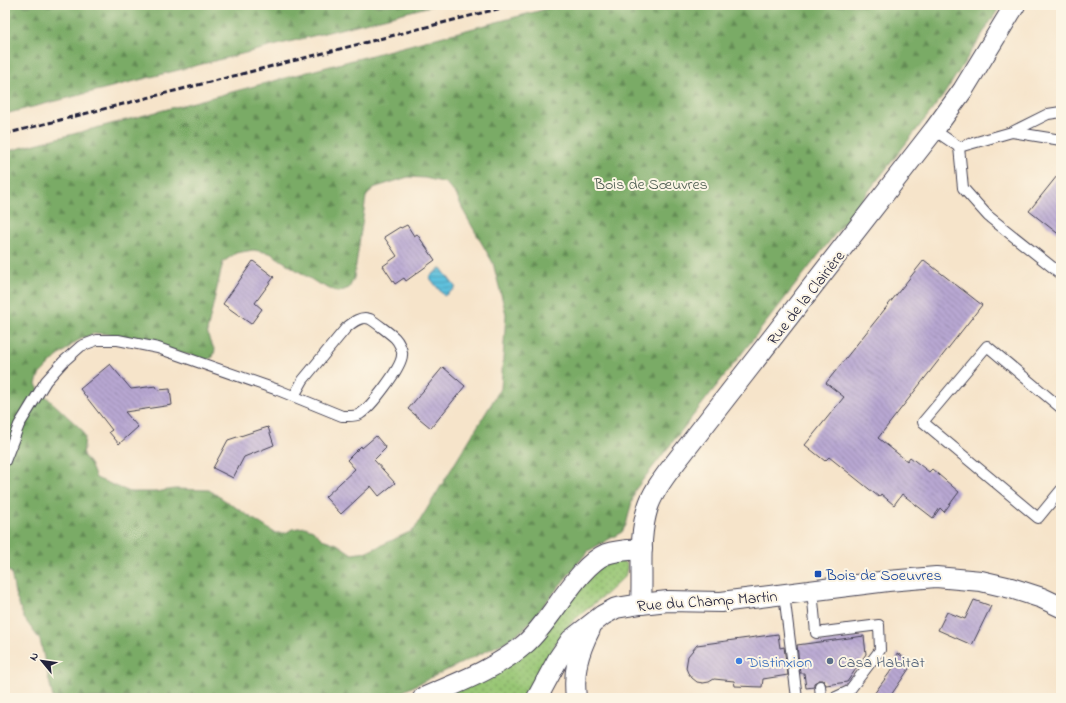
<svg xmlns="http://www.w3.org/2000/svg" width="1066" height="703" viewBox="0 0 1066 703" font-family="'Indie Flower',sans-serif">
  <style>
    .grass { fill: url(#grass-dots); stroke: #5d7458 }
    .forest { fill: url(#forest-firs); stroke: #4e6650; fill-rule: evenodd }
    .water { fill: url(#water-rules); stroke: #40718c }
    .building { fill: url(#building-back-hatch) }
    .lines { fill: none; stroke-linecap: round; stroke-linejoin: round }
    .lane-casing { stroke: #423f50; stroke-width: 12 }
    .street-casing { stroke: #423f50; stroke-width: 22 }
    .lane { stroke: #fff; stroke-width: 10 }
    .street { stroke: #fff; stroke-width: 20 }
    .rail { stroke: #22223b; stroke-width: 3; stroke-dasharray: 6 3; stroke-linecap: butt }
    .transit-dot { fill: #1a4fb4; stroke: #fcf5e5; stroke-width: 1.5 }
    .shop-dot { fill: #3f7fe0; stroke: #fcf5e5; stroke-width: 1.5 }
    .service-dot { fill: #5c6f8a; stroke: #fcf5e5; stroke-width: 1.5 }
    .labels { text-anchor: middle; stroke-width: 4; stroke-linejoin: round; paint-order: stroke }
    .park-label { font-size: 16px; fill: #4b5b4f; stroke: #fcf5e5 }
    .street-label { font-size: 16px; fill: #22223b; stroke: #fcf5e5 }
    .transit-label { font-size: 16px; fill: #164399; stroke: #fcf5e5; text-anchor: start }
    .shop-label { font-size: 16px; fill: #366cbe; stroke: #fcf5e5; text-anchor: start }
    .service-label { font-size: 16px; fill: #4e5e75; stroke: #fcf5e5; text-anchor: start }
  </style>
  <defs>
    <pattern id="grass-dots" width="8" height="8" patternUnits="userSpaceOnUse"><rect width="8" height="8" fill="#98c675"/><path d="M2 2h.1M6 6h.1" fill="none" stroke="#7ca061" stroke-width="1.8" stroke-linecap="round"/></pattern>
    <pattern id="forest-firs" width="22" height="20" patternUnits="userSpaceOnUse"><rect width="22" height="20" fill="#7aab66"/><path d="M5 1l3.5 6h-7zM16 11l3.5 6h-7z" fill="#648b55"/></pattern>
    <pattern id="water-rules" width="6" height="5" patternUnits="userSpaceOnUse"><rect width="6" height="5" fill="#5ec0dc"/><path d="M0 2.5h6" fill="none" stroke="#4d9cb4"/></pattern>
    <pattern id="building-back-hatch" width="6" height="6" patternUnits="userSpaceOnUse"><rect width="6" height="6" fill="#b8a7d2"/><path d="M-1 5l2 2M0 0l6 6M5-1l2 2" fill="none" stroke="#9588ac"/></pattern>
  </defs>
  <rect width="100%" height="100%" fill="#fcf5e5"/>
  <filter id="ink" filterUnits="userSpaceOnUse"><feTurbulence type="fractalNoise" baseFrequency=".025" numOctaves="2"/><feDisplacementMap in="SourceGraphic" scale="8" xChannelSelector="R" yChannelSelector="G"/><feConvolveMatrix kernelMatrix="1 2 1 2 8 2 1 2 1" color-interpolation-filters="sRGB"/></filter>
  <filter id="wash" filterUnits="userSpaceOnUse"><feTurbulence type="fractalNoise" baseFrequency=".012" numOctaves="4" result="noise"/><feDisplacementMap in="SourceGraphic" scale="16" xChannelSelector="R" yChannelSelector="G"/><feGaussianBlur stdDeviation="0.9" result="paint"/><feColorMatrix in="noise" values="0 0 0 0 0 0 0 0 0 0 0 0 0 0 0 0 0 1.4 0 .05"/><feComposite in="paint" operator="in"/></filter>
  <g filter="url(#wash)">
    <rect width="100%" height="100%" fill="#f6e4ca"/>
    <!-- grass -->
    <path class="grass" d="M 617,559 L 627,564 L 627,569 L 625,576 L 606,594 L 576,618 L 563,632 L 554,647 L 532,692 L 526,698 L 444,698 L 586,581 L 601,566 Z"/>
    <!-- forest -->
    <g class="forest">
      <path d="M 5,5 L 435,5 L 5,114 Z"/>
      <path d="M 561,5 L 1001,5 L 943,96 L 635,490 L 626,525 L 622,532 L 588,551 L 524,629 L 505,642 L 389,698 L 53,698 L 40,640 L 24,618 L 15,594 L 11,572 L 5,570 L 5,152 ZM 408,177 L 425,178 L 446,183 L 457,196 L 464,212 L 493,263 L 506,314 L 501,388 L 414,530 L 367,552 L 352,554 L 337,544 L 322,539 L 313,530 L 305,527 L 292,529 L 286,533 L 275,533 L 209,490 L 175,489 L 155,492 L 130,492 L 96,478 L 90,464 L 83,455 L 85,437 L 82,430 L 39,390 L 36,384 L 39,375 L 57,357 L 77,341 L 95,333 L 118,335 L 207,360 L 213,357 L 215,350 L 210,342 L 207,331 L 223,262 L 236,253 L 253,250 L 270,253 L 317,283 L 330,289 L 339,292 L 349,288 L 354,278 L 366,197 L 373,188 Z"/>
    </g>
    <!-- water -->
    <path class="water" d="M 441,268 L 456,288 L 444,296 L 429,277 Z"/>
    <g id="blocks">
      <!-- building -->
      <g class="building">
        <path d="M 1061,171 L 1061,236 L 1029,211 Z"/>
        <path d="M 407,225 L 414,236 L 417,234 L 435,260 L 406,281 L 404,278 L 395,284 L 383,266 L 397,256 L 384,237 L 400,227 L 401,228 Z"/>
        <path d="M 924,260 L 982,305 L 878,438 L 907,461 L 910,457 L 929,472 L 932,469 L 959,492 L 944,512 L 940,508 L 933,518 L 902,494 L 894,505 L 881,494 L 879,497 L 829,457 L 825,461 L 805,445 L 844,397 L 826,383 Z"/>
        <path d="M 253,261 L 274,277 L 255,303 L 262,309 L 251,324 L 223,304 Z"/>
        <path d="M 110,364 L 131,389 L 156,386 L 158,390 L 170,389 L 172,405 L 125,412 L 138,427 L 119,444 L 109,432 L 112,430 L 80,389 Z"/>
        <path d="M 443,367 L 465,386 L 431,428 L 408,409 Z"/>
        <path d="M 268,427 L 274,445 L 244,457 L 233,478 L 213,468 L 228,440 Z"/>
        <path d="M 376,436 L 386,448 L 374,460 L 395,483 L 379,496 L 371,486 L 341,514 L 325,497 L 355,469 L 347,460 L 361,446 L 362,448 Z"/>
        <path d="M 974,600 L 991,606 L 972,645 L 938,630 L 947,612 L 965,619 Z"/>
        <path d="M 778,634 L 780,648 L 784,647 L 788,675 L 763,679 L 762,687 L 735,686 L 734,681 L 714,679 L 709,682 L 703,683 L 697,682 L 692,678 L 688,673 L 686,668 L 688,656 L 697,645 Z"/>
        <path d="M 864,636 L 866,654 L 847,682 L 826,685 L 823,680 L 819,680 L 814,683 L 814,687 L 806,688 L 804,673 L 800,673 L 797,645 Z"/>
        <path d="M 897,653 L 913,663 L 889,698 L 871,698 L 896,664 Z"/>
      </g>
    </g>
  </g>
  <g filter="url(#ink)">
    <use href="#blocks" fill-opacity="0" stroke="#423f50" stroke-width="1"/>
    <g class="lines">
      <!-- lane casing -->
      <g class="lane-casing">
        <g id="lane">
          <path d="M 934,130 L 959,147 L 1012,132 L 1048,114 L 1061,112"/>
          <path d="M 1012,132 L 1061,140"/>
          <path d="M 959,147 L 963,188 L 988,216 L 1061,274"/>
          <path d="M 1061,408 L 987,346 L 923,422 L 1038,518 L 1061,490"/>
          <path d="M 5,461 L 19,425 L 46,381 L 63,362 L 81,346 L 97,340 L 118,340 L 158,348 L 278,390 L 342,416 C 348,416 354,417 360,414 C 371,407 402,367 402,355 C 403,350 398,341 395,338 C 392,335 374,321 370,319 C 361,315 352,323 346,328 L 303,380 L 294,396"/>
          <path d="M 812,590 L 816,633 L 879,625 L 880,650 L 849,691 L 834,698"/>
          <path d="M 784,594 L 797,698"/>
          <path d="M 820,686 L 821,698"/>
        </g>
      </g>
      <!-- street casing -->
      <g class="street-casing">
        <g id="street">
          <path d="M 641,604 C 643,572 638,538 648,507 C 652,494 660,483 668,472 L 934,130 L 963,90 L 1015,5"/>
          <path d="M 423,698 C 457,683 496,669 525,644 C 551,622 577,566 606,554 C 618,550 630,550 642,549"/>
          <path d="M 537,698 L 558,659 L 571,640 L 603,615 L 616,608 L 641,604 L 668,601 L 721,602 L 888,581 L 936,577 L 981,581 L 1011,588 L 1042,598 L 1061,607"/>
          <path d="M 576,698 C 573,671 578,653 590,629"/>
        </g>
      </g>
      <!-- lane -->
      <use href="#lane" class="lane"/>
      <!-- street -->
      <use href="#street" class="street"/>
      <!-- rail -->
      <path class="rail" d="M 5,134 L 513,5"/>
    </g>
  </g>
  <!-- markers -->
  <rect class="transit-dot" x="814" y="570" width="8" height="8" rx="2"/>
  <circle class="shop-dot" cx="739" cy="661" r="4"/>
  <circle class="service-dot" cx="830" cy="661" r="4"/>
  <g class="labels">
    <!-- park labels -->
    <g class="park-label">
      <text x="651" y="189">Bois de Sœuvres</text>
    </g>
    <!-- street labels -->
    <g class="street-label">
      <text transform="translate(805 297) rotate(-52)" y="6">Rue de la Clairière</text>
      <text transform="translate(707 600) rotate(-4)" y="6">Rue du Champ Martin</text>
    </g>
    <!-- transit labels -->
    <g class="transit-label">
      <text x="826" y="580">Bois de Soeuvres</text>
    </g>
    <!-- shop labels -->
    <g class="shop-label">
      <text x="747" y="667">Distinxion</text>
    </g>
    <!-- service labels -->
    <g class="service-label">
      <text x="838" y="667">Casa Habitat</text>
    </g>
  </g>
  <!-- margin -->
  <rect width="1066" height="703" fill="none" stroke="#fcf5e5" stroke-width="20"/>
  <!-- north arrow -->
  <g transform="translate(42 661) rotate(299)" stroke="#fcf5e5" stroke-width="3" paint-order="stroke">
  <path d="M0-3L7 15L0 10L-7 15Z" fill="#22223b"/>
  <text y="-6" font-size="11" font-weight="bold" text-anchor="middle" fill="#22223b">N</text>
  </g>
</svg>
